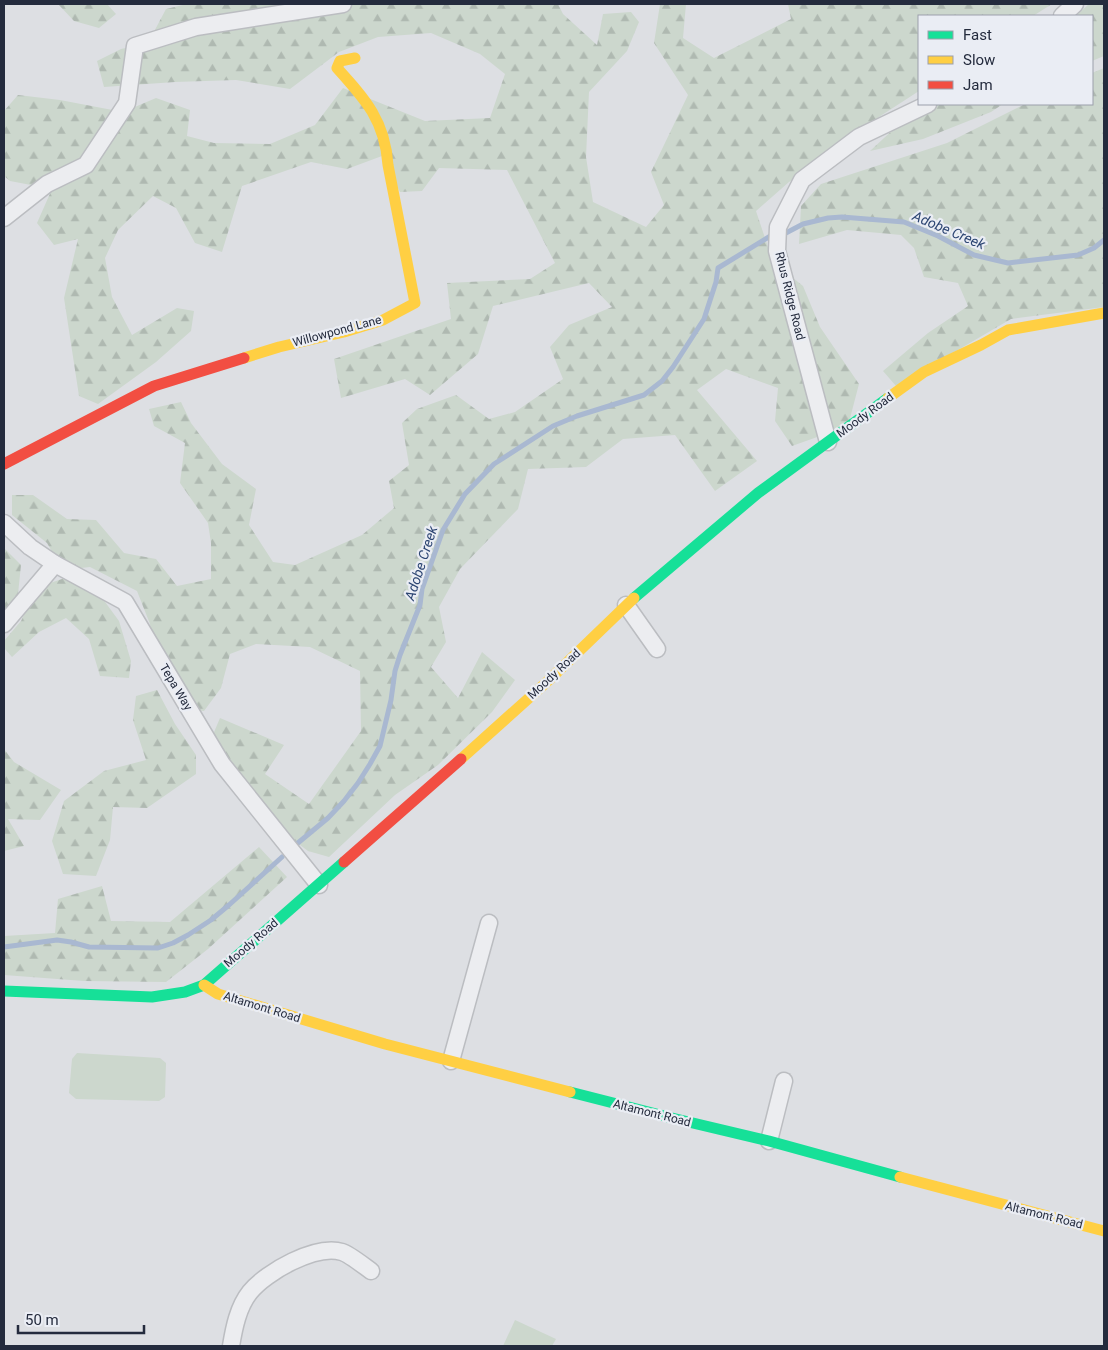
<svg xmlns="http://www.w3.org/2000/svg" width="1108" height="1350" viewBox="0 0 1108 1350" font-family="Roboto,sans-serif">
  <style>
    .forest { fill: url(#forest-firs) }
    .garden { fill: #ccd7cd }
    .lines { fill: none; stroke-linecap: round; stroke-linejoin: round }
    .stream { stroke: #a9b8d1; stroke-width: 5 }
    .street-casing { stroke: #bbbdc1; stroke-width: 19 }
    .street { stroke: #ecedf0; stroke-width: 16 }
    .fast { stroke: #16e098; stroke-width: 11 }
    .slow { stroke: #ffcf43; stroke-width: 11 }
    .jam { stroke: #f24e42; stroke-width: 11 }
    .labels { text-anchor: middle; stroke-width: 4.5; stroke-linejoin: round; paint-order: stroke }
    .street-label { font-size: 12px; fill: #242b3d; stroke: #eaedf4 }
    .water-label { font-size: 14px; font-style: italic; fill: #2c4572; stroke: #eaedf4 }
  </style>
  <defs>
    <pattern id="forest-firs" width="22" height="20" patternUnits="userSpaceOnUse" patternTransform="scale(1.25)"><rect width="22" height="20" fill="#ccd7cd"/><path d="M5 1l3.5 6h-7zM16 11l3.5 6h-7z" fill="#afb9b1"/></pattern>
  </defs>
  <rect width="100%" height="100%" fill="#dddfe3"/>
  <!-- forest -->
  <g class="forest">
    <path d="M 58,4 L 107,4 L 116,14 L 99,28 L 74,21 Z"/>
    <path d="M 187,4 L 558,4 L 563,14 L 597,45 L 603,14 L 631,12 L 639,22 L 627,51 L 589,92 L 586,157 L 593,202 L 646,227 L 664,205 L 651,172 L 688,95 L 654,43 L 660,4 L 686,4 L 683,38 L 714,58 L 791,19 L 788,4 L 1052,4 L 1033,16 L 919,16 L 919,91 L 865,126 L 827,155 L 789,182 L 756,211 L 773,262 L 803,286 L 820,327 L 859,384 L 848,426 L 792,446 L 775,421 L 778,388 L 726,369 L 697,390 L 757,461 L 715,491 L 675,435 L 623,439 L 586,467 L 528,469 L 518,509 L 460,569 L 439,607 L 446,642 L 431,667 L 458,698 L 482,652 L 515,680 L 492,712 L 438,765 L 395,795 L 329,857 L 308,851 L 255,811 L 209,744 L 220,718 L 284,745 L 265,774 L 309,804 L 361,731 L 360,671 L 310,647 L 256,644 L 230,654 L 221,688 L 204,711 L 187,709 L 154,653 L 150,624 L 137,591 L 90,567 L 63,570 L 47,543 L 12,515 L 12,495 L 33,495 L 67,519 L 96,520 L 124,553 L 156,559 L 177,586 L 211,579 L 211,543 L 208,523 L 180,483 L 185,443 L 154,426 L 149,409 L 181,402 L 191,423 L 222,464 L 256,489 L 249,525 L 273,562 L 295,565 L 362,535 L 394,508 L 389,481 L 409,465 L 402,423 L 417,409 L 456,395 L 489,419 L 515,412 L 563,379 L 550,347 L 569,325 L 612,307 L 589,283 L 493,306 L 478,354 L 430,395 L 405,379 L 341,398 L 334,359 L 451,319 L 447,283 L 530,279 L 555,263 L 507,170 L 439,168 L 422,191 L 400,192 L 382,156 L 347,169 L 311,162 L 242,186 L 222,252 L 195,243 L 176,208 L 153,196 L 118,230 L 105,258 L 112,297 L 132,335 L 177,308 L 194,311 L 191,331 L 156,362 L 98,404 L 79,396 L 64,298 L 78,239 L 54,245 L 37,223 L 52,189 L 10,181 L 4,176 L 4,111 L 18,95 L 60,100 L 123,112 L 156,98 L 190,110 L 187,136 L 214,143 L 270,144 L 315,125 L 343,88 L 425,121 L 490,118 L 505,74 L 480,54 L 431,33 L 378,37 L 339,52 L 290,89 L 236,80 L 175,82 L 104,87 L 97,61 L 121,49 L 148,43 L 166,9 Z"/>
    <path d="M 1089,4 L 1104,4 L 1104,56 L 1092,61 L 1092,16 L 1076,16 Z"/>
    <path d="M 1104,68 L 1104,307 L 1011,319 L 896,386 L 883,371 L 928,333 L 968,306 L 958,283 L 924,277 L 914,248 L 901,235 L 847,230 L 799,244 L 801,206 L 821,184 L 947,143 L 1025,104 L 1092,104 L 1092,73 Z"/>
    <path d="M 924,104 L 1003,104 L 991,112 L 923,139 L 870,151 L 911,113 Z"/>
    <path d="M 4,548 L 21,565 L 18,594 L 4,610 Z"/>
    <path d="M 71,576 L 100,595 L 119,621 L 131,661 L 129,678 L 100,676 L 89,639 L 66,618 L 39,632 L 12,657 L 4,648 L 4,641 L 21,621 L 32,598 L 47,584 Z"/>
    <path d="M 157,690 L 175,724 L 196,755 L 196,774 L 147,808 L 113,807 L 110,840 L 96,876 L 63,874 L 52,841 L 64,801 L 104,771 L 146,760 L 133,720 L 136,696 Z"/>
    <path d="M 4,749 L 14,762 L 61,790 L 40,820 L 8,819 L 24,846 L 4,851 Z"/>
    <path d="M 259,847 L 287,877 L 208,949 L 166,982 L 84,981 L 4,975 L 4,936 L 55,933 L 58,899 L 102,886 L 111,921 L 170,922 Z"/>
  </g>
  <!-- garden -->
  <g class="garden">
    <path d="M 77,1053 L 160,1058 L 166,1063 L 165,1097 L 159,1101 L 76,1099 L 69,1093 L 72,1059 Z"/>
    <path d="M 515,1320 L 556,1339 L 552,1346 L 503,1346 Z"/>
  </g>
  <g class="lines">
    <!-- stream -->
    <g class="stream">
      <path d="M 784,234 L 803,224 L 828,218 L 842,217 L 904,222 L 938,236 L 974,255 L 1008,263 L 1078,255 L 1094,248 L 1104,240"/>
      <path d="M 293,847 L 328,818 L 344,801 L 358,783 L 370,764 L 380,746 L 391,700 L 395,671 L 400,655 L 420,605 L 422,589 L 443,530 L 465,494 L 494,464 L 553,426 L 577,416 L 644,395 L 662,381 L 673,367 L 704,319 L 716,282 L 718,268 L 772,235"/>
      <path d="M 4,947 L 57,940 L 71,942 L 89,947 L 158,948 L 173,943 L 188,935 L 211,920 L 229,905 L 282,857"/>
    </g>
    <!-- street casing -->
    <g class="street-casing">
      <g id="street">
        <path d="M 1062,16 L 1075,4"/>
        <path d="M 4,218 L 47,184 L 86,165 L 127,103 L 135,46 L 196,27 L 343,4"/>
        <path d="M 828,442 L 777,251 L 778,227 L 802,180 L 859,137 L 928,104"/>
        <path d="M 4,523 L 30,547 L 55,564 L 125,602 L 222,764 L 319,885"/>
        <path d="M 626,605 L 657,649"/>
        <path d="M 4,624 L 55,564"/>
        <path d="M 451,1061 L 489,923"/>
        <path d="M 769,1141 L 784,1081"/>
        <path d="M 231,1346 C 234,1328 238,1307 250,1292 C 266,1272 316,1244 342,1252 C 349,1254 364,1266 371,1271"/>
      </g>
    </g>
    <!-- street -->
    <use href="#street" class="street"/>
    <!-- fast -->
    <g class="fast">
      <path d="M 634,598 L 758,493 L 888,398"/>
      <path d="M 4,991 L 152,997 L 185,992 L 204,985 L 344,862"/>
      <path d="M 570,1092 L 676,1119 L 769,1141 L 900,1177"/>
    </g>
    <!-- slow -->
    <g class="slow">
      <path d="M 244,358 L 279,347 L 344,332 L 383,320 L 415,303 L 388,165 C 385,121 366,100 337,68 L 340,61 L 355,58"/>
      <path d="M 888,398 L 924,372 L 981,345 L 1008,330 L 1104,313"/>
      <path d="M 461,759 L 549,680 L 634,598"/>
      <path d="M 204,985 L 218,994 L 385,1044 L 570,1092"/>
      <path d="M 900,1177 L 1104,1231"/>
    </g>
    <!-- jam -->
    <g class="jam">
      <path d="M 4,464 L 154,386 L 244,358"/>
      <path d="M 344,862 L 461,759"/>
    </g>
  </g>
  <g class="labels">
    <!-- street labels -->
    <g class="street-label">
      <text transform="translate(790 296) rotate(76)" y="4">Rhus Ridge Road</text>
      <text transform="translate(337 331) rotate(-15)" y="4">Willowpond Lane</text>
      <text transform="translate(865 415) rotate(-36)" y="4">Moody Road</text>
      <text transform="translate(554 674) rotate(-43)" y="4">Moody Road</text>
      <text transform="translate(176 687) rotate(59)" y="4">Tepa Way</text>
      <text transform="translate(251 943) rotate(-41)" y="4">Moody Road</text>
      <text transform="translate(262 1007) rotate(17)" y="4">Altamont Road</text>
      <text transform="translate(652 1113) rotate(14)" y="4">Altamont Road</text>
      <text transform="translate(1044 1215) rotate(14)" y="4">Altamont Road</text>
    </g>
    <!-- water labels -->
    <g class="water-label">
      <text transform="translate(949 230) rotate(23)" y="5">Adobe Creek</text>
      <text transform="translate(421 563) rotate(-72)" y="5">Adobe Creek</text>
    </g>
  </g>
  <!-- border -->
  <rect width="1108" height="1350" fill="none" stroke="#242b3d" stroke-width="10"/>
  <!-- legend -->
  <rect x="918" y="15" width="175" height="90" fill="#eaedf4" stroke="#9b9fab"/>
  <rect x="928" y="31" width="25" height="8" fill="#16e098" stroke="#9b9fab"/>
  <text x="963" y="40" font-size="15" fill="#242b3d">Fast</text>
  <rect x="928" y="56" width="25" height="8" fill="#ffcf43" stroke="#9b9fab"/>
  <text x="963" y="65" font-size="15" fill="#242b3d">Slow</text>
  <rect x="928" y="81" width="25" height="8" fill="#f24e42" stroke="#9b9fab"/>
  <text x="963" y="90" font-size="15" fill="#242b3d">Jam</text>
  <!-- scale -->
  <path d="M18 1325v8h126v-8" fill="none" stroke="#242b3d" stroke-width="2.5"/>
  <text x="25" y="1325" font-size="15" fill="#242b3d" stroke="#eaedf4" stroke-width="4" paint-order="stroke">50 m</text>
</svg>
